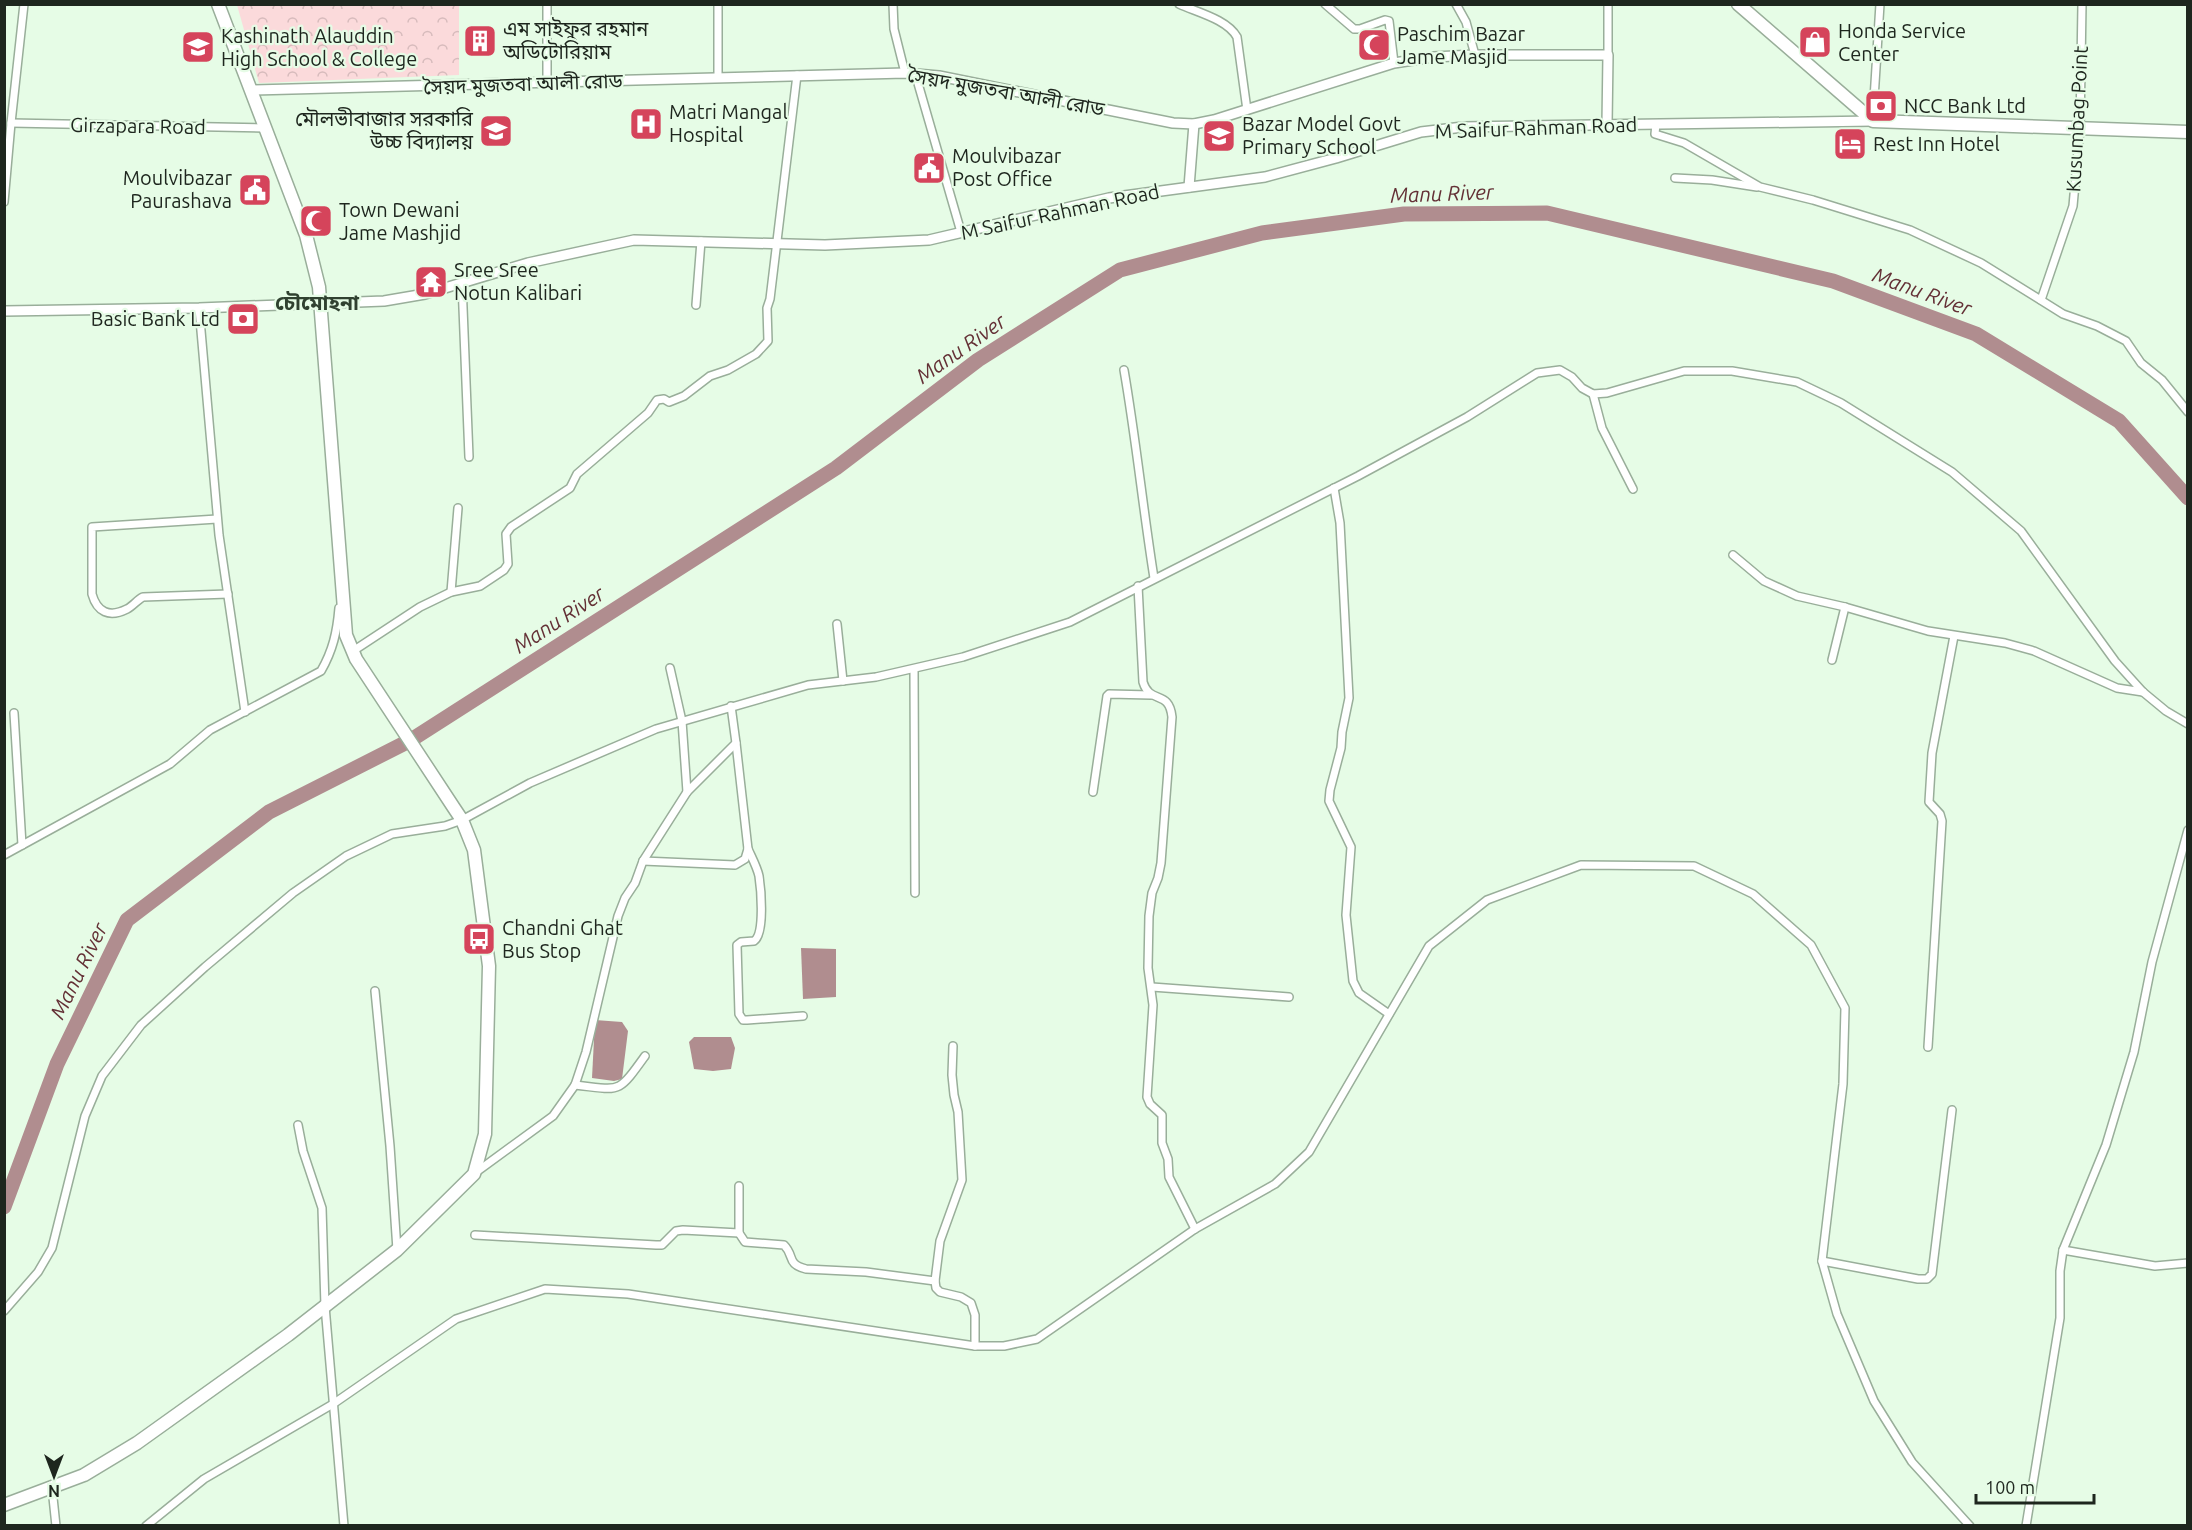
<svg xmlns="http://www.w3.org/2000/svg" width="2192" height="1530" viewBox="0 0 2192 1530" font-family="Ubuntu,'Noto Sans Bengali',sans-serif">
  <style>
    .park { fill: url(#park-crowns) }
    .water { fill: #b08d8f }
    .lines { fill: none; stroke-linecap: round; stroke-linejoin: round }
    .river { stroke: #b08d8f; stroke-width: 15 }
    .street-casing { stroke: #99ae9a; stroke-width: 10 }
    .secondary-casing { stroke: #99ae9a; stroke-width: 12 }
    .highway-casing { stroke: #99ae9a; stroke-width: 15 }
    .street { stroke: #fff; stroke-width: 7 }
    .secondary { stroke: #fff; stroke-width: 9 }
    .highway { stroke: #fff; stroke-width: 12 }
    .labels { text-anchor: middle; stroke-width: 4.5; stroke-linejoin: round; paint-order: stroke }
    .poi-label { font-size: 20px; fill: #1e261e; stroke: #e6fce6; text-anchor: start }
    .street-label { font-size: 20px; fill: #1e261e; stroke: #e6fce6 }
    .water-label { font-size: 21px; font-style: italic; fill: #643136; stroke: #e6fce6 }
    .neighbourhood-label { font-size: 21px; font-weight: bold; fill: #304130; stroke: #e6fce6 }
  </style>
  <defs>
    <pattern id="park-crowns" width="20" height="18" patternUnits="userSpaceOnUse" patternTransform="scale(1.5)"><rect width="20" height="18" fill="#fbdadb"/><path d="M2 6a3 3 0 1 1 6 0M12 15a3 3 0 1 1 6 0" fill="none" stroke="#d7bbbc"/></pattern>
  </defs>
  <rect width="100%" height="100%" fill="#e6fce6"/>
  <!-- park -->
  <path class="park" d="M 237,5 L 459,5 L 459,75 L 259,83 Z"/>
  <!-- water -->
  <g class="water">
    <path d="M 801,948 L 836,949 L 836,997 L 803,999 Z"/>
    <path d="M 595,1020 L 622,1022 L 628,1031 L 622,1079 L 614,1081 L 592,1078 Z"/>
    <path d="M 694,1037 L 731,1037 L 735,1048 L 731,1069 L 713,1071 L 694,1069 L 689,1042 Z"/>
  </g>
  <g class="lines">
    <!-- river -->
    <path class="river" d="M 4,1207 L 57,1064 L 127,920 L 269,812 L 411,740 L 836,468 L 978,360 L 1120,270 L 1262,233 L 1404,214 L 1547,213 L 1833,281 L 1976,334 L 2119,421 L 2188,498"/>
    <!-- street casing -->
    <g class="street-casing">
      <g id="street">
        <path d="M 547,4 L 547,83"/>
        <path d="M 718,4 L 718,78"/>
        <path d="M 893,4 L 894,29 L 905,73"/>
        <path d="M 1179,4 C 1196,12 1227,19 1237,37 L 1247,110"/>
        <path d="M 1325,4 L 1354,29 L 1360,29 L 1385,20 L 1389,21 L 1394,63"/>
        <path d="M 1456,4 L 1466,22 L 1475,55"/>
        <path d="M 1608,55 L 1608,4"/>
        <path d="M 915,73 L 961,232"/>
        <path d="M 1867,116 L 1874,99 L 1880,4"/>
        <path d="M 11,123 L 265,128"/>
        <path d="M 1656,124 L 1655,134 L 1684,143 L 1760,187 L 1813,200 L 1910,230 L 1981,263 L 2063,314 L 2097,326 L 2126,341 L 2141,363 L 2162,380 L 2188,412"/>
        <path d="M 1675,178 L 1712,180 L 1757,187"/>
        <path d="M 4,202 L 11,123 L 24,4"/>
        <path d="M 462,283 L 469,457"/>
        <path d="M 2041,300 L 2073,206 L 2080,128 L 2082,4"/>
        <path d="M 696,305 L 701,241"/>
        <path d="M 199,308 L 219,535 L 245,712"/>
        <path d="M 1124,370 C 1136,439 1143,509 1154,578"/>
        <path d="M 1593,394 L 1602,428 L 1633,489"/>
        <path d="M 1334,488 L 1340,523 L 1349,698 L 1342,732 L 1341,748 L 1330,790 L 1329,801 L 1351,847 L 1346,915 L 1353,981 L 1359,993 L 1389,1014"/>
        <path d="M 217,519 L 92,527 L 92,594 C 97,612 109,618 127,609 C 133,606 137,600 143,597 L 228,594"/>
        <path d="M 1733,555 L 1764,581 L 1797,596 L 1845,607 L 1928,631 L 2005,643 L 2034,651 L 2117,688 L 2143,692"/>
        <path d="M 1138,586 L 1143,682 C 1150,705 1169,689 1172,717 L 1161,863 L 1158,878 L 1152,893 L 1149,916 L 1148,968 L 1153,1005 L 1147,1097 L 1150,1104 L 1162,1115 L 1162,1143 L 1168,1159 L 1169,1177 L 1195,1229"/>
        <path d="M 451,592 L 458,508"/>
        <path d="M 837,624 L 843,681"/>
        <path d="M 353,651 L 420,607 L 451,592 L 480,586 L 504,570 L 508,564 L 506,534 L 511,527 L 570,488 L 577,474 L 648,413 L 657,400 L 664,399 L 669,402 L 684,396 L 710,376 L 728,370 L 756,354 L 768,341 L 767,308 L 770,299 L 797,75"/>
        <path d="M 1832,660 L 1845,607"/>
        <path d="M 670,668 L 682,721 L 687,792"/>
        <path d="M 914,669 L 915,893"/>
        <path d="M 14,713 L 22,845"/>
        <path d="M 1093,792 L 1107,696 L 1109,694 L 1151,695"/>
        <path d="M 748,849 C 752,858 757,867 759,876 C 761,889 765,934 754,941 L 741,942 L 737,945 L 739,1014 L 743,1020 L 747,1020 L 803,1016"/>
        <path d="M 4,855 L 170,764 L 210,730 L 321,671 C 333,650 337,632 339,608"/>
        <path d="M 643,861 L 735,865 L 745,859 L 748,849 L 736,743"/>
        <path d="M 1152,987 L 1289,997"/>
        <path d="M 375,991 L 390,1146 L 397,1250"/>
        <path d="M 953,1046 L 952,1075 L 954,1095 L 958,1112 L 962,1180 L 940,1241 L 935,1281 L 936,1288 L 940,1292 L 961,1297 L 971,1303 L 975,1315 L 975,1346"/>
        <path d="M 1928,1047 L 1942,821 L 1940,814 L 1929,802 L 1932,753 L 1954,636"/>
        <path d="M 575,1085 C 621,1090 617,1095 645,1056"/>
        <path d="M 298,1125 L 303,1151 L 322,1208 L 325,1306 L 344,1526"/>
        <path d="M 475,1173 L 553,1116 L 575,1085 L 586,1052 L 618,916 L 625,898 L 635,883 L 643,861 L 687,792 L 736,743 L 731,706"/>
        <path d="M 739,1186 L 739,1233 L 745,1242 L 784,1245 C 795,1256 786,1264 806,1269 L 866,1272 L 935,1281"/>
        <path d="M 475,1235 L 656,1245 L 662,1245 L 676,1231 L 683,1230 L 739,1233"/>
        <path d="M 2063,1250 L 2155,1266 L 2188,1263"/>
        <path d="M 1822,1261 L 1918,1279 L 1927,1279 L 1932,1274 L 1952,1110"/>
        <path d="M 4,1311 L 38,1272 L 52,1248 L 85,1116 L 102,1076 L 141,1025 L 205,967 L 293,893 L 346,856 L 392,834 L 445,826 L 462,820 L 530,783 L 656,729 L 808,685 L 876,677 L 963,657 L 1070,622 L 1358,476 L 1467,417 L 1537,373 L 1560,370 L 1572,377 L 1582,388 L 1593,394 L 1607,393 L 1684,371 L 1732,371 L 1797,382 L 1841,403 L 1952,472 L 2021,531 L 2115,661 L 2143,692 L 2166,711 L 2188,724"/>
        <path d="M 52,1488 L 56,1526"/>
        <path d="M 146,1526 L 204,1479 L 333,1404 L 456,1319 L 545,1289 L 628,1294 L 975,1346 L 1004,1346 L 1037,1339 L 1195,1229 L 1275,1184 L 1309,1152 L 1429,946 L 1487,900 L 1581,865 L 1694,866 L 1753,894 L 1811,945 L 1845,1008 L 1843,1084 L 1822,1261 L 1837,1314 L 1874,1401 L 1912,1462 L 1970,1526"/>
        <path d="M 2026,1526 L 2060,1318 L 2060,1271 L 2063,1250 L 2106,1145 L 2134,1052 L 2152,962 L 2188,830"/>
      </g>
    </g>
    <!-- secondary casing -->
    <g class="secondary-casing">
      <g id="secondary">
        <path d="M 251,90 L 905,73 L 939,76 L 1173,123 L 1194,124 L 1214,120 L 1394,63 L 1433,57 L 1475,55 L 1608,55 L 1607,124"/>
        <path d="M 1189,187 L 1194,124"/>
        <path d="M 4,311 L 199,308 L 384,301 L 425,294 L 528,263 L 634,240 L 825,245 L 929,240 L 1109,198 L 1265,177 L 1336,158 L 1421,132 L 1463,127 L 1873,121"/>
      </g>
    </g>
    <!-- highway casing -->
    <g class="highway-casing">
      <g id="highway">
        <path d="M 1738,4 L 1873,121 L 2188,132"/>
        <path d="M 4,1505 L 84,1475 L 137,1443 L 288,1335 L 397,1250 L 474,1174 L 485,1134 L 489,966 L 474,850 L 462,820 L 454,808 L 356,659 L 346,635 L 319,287 L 306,235 L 218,4"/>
      </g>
    </g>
    <!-- street -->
    <use href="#street" class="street"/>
    <!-- secondary -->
    <use href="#secondary" class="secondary"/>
    <!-- highway -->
    <use href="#highway" class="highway"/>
  </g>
  <!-- icons -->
  <defs>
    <g id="building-square" transform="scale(1.725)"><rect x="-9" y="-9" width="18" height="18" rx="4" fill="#d5445b" stroke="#e6fce6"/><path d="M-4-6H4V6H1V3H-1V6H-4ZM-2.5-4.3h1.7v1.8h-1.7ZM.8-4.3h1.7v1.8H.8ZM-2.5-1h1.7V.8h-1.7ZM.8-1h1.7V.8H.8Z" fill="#fff"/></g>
    <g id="shop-square" transform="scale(1.725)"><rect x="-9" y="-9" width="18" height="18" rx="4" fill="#d5445b" stroke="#e6fce6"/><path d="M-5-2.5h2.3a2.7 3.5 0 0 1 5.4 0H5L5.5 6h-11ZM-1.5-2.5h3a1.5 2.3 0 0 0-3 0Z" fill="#fff"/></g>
    <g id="mosque-square" transform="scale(1.725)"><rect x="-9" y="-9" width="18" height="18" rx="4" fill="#d5445b" stroke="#e6fce6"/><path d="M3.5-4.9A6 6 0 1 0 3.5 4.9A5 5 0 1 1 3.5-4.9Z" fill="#fff"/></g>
    <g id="school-square" transform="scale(1.725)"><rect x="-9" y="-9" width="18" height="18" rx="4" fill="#d5445b" stroke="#e6fce6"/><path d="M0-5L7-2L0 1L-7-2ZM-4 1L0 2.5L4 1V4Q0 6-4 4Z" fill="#fff"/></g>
    <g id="bank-square" transform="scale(1.725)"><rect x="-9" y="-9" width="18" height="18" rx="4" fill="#d5445b" stroke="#e6fce6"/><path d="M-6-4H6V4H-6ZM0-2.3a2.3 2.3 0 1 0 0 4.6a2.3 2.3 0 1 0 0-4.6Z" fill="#fff"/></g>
    <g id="hospital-square" transform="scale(1.725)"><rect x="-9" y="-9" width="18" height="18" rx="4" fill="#d5445b" stroke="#e6fce6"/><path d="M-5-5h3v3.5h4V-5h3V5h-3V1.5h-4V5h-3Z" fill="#fff"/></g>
    <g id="hotel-square" transform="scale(1.725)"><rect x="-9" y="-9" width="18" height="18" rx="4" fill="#d5445b" stroke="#e6fce6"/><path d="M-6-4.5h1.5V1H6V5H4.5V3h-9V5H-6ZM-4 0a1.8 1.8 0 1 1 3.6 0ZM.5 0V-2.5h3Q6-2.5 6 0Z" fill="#fff"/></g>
    <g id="civic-square" transform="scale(1.725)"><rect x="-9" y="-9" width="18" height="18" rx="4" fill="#d5445b" stroke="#e6fce6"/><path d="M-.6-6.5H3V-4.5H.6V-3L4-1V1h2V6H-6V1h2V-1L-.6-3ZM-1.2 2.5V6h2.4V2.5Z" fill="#fff"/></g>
    <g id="temple-square" transform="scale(1.725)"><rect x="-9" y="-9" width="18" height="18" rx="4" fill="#d5445b" stroke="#e6fce6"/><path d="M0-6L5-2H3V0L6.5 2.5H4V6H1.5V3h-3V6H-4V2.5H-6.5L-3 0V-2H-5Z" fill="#fff"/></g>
    <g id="bus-square" transform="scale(1.725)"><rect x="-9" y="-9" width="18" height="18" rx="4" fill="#d5445b" stroke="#e6fce6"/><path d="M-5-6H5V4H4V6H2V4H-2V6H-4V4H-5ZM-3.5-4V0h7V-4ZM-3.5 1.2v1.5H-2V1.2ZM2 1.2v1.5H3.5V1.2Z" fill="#fff"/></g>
  </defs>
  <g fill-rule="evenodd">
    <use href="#building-square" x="480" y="41"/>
    <use href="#shop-square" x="1815" y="42"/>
    <use href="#mosque-square" x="1374" y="45"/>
    <use href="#school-square" x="198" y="47"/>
    <use href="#bank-square" x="1881" y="106"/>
    <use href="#hospital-square" x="646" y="124"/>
    <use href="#school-square" x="496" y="131"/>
    <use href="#school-square" x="1219" y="136"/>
    <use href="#hotel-square" x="1850" y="144"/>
    <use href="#civic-square" x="929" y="168"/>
    <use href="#civic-square" x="255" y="190"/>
    <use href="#mosque-square" x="316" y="221"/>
    <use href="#temple-square" x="431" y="282"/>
    <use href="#bank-square" x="243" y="319"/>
    <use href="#bus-square" x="479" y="939"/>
  </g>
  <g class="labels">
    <!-- poi labels -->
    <g class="poi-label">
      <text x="503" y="36">এম সাইফুর রহমান<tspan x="503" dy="23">অডিটোরিয়াম</tspan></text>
      <text x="1838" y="38">Honda Service<tspan x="1838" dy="23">Center</tspan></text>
      <text x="1397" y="41">Paschim Bazar<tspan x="1397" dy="23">Jame Masjid</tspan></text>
      <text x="221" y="43">Kashinath Alauddin<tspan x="221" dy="23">High School &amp; College</tspan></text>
      <text x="1904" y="113">NCC Bank Ltd</text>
      <text x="669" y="119">Matri Mangal<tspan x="669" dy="23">Hospital</tspan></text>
      <text x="473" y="126" text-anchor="end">মৌলভীবাজার সরকারি<tspan x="473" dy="23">উচ্চ বিদ্যালয়</tspan></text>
      <text x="1242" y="131">Bazar Model Govt<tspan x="1242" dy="23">Primary School</tspan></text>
      <text x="1873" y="151">Rest Inn Hotel</text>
      <text x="952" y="163">Moulvibazar<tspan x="952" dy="23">Post Office</tspan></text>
      <text x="232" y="185" text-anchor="end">Moulvibazar<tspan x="232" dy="23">Paurashava</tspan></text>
      <text x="339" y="217">Town Dewani<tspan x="339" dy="23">Jame Mashjid</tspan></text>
      <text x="454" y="277">Sree Sree<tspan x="454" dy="23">Notun Kalibari</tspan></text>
      <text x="220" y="326" text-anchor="end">Basic Bank Ltd</text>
      <text x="502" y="935">Chandni Ghat<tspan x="502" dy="23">Bus Stop</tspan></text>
    </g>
    <!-- street labels -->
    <g class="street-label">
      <text transform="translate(523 84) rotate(-2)" y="7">সৈয়দ মুজতবা আলী রোড</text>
      <text transform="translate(1006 92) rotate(10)" y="7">সৈয়দ মুজতবা আলী রোড</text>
      <text transform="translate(2077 119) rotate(-87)" y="7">Kusumbag Point</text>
      <text transform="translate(138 126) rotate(1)" y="7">Girzapara Road</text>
      <text transform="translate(1536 128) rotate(-2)" y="7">M Saifur Rahman Road</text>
      <text transform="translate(1060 212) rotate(-12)" y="7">M Saifur Rahman Road</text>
    </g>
    <!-- water labels -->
    <g class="water-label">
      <text transform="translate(1442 194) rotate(-2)" y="7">Manu River</text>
      <text transform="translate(1922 292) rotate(20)" y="7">Manu River</text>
      <text transform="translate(961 349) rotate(-35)" y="7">Manu River</text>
      <text transform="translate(559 620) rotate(-33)" y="7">Manu River</text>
      <text transform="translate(79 971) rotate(-64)" y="7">Manu River</text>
    </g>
    <!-- neighbourhood labels -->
    <g class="neighbourhood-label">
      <text x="317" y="310">চৌমোহনা</text>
    </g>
  </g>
  <!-- border -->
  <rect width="2192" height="1530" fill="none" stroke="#1e261e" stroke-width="12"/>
  <!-- north arrow -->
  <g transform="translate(54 1476) rotate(180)" stroke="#e6fce6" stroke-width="4.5" paint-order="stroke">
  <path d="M0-4.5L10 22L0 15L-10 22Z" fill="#1e261e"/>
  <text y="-9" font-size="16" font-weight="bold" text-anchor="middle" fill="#1e261e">N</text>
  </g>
  <!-- scale -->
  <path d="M1976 1494v9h118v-9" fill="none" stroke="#1e261e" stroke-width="3"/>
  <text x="1985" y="1494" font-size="18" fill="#1e261e" stroke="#e6fce6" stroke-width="4.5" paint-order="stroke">100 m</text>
</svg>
